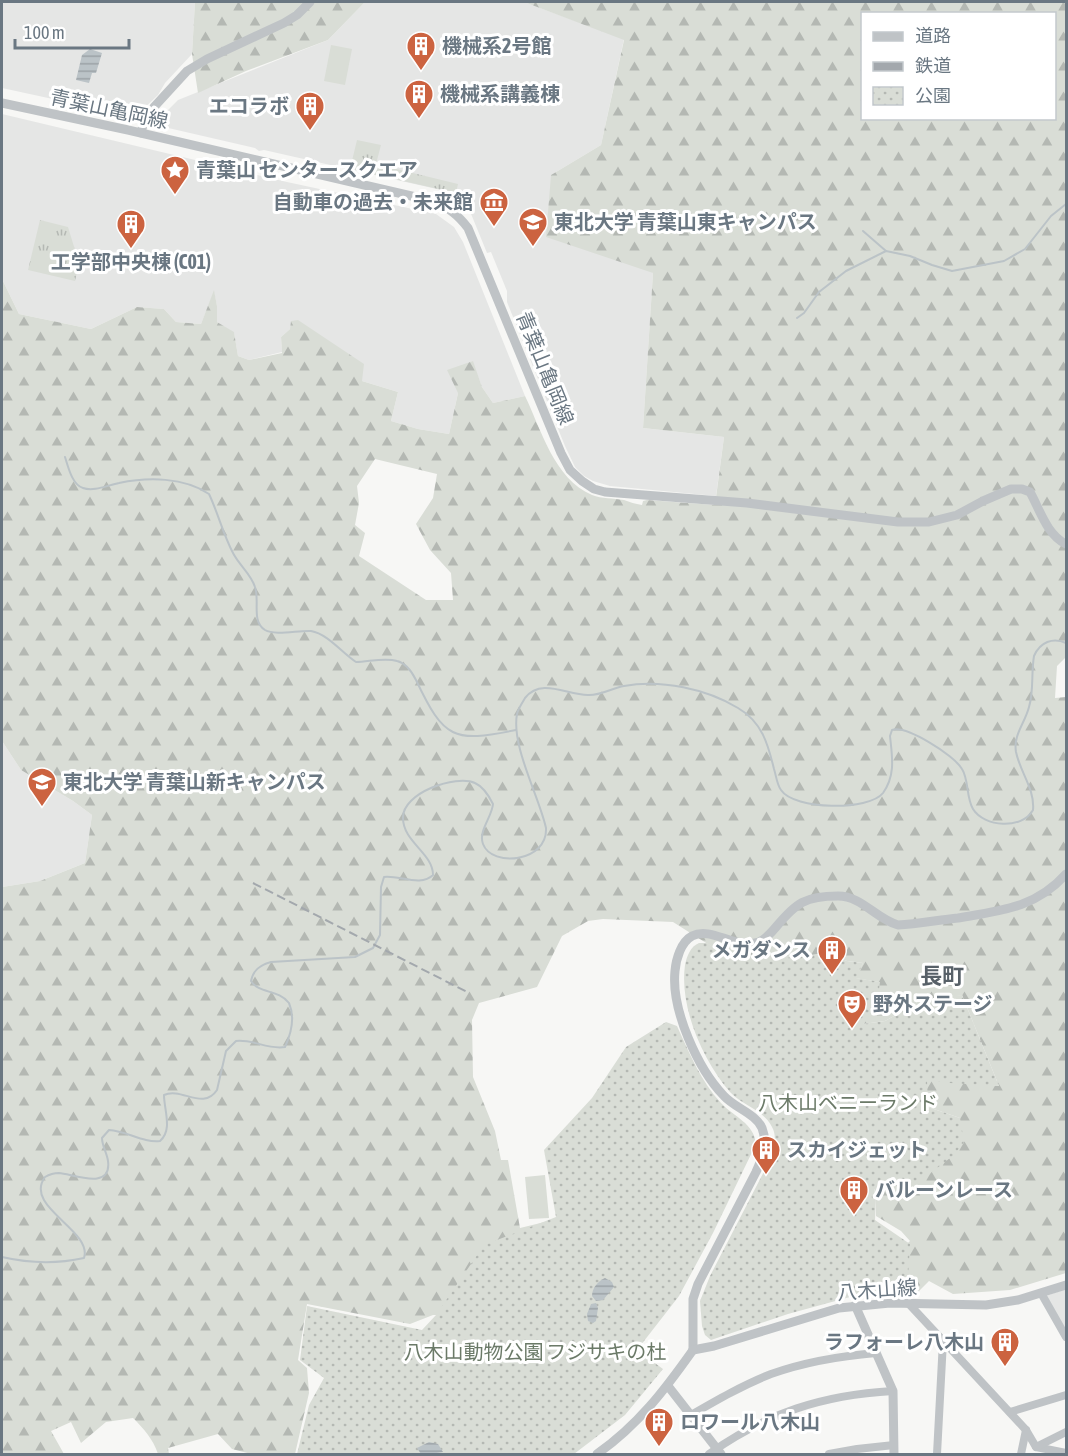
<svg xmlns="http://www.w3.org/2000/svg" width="1068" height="1456" viewBox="0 0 1068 1456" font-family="'Asap Condensed','Noto Sans JP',sans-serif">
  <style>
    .built { fill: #e5e6e5 }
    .grass { fill: url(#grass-tufts) }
    .forest { fill: url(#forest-firs); fill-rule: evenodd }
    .park { fill: url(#park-dots) }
    .pitch { fill: #d9ddd6 }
    .water { fill: url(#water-rules) }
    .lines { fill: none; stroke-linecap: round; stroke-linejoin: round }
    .stream { stroke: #bbc3c7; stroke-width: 2 }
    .minor { stroke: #bfc3c6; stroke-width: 8 }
    .tertiary { stroke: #bfc3c6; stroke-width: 9 }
    .rail { stroke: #a3a8ad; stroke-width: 2; stroke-dasharray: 9 4.5; stroke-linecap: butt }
    .labels { text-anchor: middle; stroke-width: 6; stroke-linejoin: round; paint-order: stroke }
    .poi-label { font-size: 20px; font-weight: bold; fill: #6a7782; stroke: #fff; text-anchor: start }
    .street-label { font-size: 20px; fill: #6a7782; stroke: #fff }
    .park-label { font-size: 20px; fill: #6b7a68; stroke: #fff }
    .quarter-label { font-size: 22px; font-weight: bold; fill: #576068; stroke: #fff }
  </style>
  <defs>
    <pattern id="grass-tufts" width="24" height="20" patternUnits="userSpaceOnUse" patternTransform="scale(1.5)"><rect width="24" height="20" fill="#d9ddd6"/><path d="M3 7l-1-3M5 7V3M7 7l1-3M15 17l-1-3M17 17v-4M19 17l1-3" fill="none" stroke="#b4b8b3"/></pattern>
    <pattern id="forest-firs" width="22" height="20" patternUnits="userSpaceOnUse" patternTransform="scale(1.5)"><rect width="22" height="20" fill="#d9ddd6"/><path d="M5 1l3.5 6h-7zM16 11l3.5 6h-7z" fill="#b4b8b3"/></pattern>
    <pattern id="park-dots" width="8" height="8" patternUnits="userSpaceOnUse" patternTransform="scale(1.5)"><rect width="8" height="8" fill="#d9ddd6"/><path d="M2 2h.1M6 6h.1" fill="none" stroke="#b4b8b3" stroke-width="1.8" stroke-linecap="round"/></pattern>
    <pattern id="water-rules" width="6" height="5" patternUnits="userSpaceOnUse" patternTransform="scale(1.5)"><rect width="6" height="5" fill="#bbc3c7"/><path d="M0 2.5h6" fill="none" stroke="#9ca3a7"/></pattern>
  </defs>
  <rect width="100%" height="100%" fill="#f7f7f5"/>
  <!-- built -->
  <g class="built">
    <path d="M 2,2 L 195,2 L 192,54 L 165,83 L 158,95 L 139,113 L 131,118 L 122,114 L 2,88 Z"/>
    <path d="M 365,2 L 524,2 L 624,39 L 601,145 L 551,175 L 653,273 L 643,428 L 724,437 L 716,496 L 610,486 L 593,481 L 584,476 L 575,467 L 565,446 L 507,302 L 507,291 L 491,252 L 487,253 L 467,204 L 462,199 L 450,192 L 264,150 L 259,151 L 255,148 L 164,127 L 165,113 L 178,100 L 328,40 Z"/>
    <path d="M 2,114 L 287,182 L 436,214 L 454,227 L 463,242 L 525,396 L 493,403 L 482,387 L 472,361 L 458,393 L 449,434 L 418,429 L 391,421 L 398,392 L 362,381 L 290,329 L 281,337 L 282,352 L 249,360 L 238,356 L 234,333 L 217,322 L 217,306 L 214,292 L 201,324 L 176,322 L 164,309 L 137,307 L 91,329 L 19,314 L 2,279 Z"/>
    <path d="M 2,741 L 21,770 L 73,801 L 92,815 L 85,863 L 40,881 L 2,887 Z"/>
    <path d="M 1066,1289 L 1066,1332 L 1046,1296 Z"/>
  </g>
  <!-- grass -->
  <g class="grass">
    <path d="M 357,140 L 381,145 L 376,164 L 458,184 L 456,193 L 350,169 Z"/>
    <path d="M 40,220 L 68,227 L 79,263 L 75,281 L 28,270 Z"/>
  </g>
  <!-- forest -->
  <g class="forest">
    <path d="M 195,2 L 365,2 L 328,40 L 246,71 L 198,93 L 192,54 Z"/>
    <path d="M 524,2 L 1066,2 L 1066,657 L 1057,666 L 1055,698 L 1066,697 L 1066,1273 L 1010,1290 L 953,1294 L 929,1281 L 917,1293 L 884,1290 L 883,1267 L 910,1241 L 901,1231 L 876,1216 L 876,1198 L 874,1188 L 960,1118 L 928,1107 L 916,1073 L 999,1086 L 962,995 L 914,1005 L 885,1021 L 863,1024 L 863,1016 L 879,982 L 855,978 L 863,963 L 847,961 L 827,953 L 769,961 L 749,955 L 722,953 L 673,922 L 603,919 L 588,921 L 562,936 L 537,987 L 479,1003 L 472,1020 L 473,1077 L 495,1131 L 501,1160 L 508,1160 L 520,1228 L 561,1218 L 575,1211 L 456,1315 L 433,1315 L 410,1324 L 307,1304 L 298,1360 L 307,1368 L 309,1393 L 295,1454 L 251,1454 L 232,1449 L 218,1434 L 168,1448 L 169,1454 L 158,1454 C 153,1439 144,1429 133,1418 L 106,1422 L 81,1443 L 71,1422 L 51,1431 L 64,1454 L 2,1454 L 2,887 L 40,881 L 85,863 L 92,815 L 73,801 L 21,770 L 2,741 L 2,279 L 19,314 L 91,329 L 137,307 L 164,309 L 176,322 L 201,324 L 214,290 L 217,306 L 217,322 L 234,332 L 238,356 L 249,360 L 282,353 L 281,337 L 290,329 L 291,321 L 298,320 L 364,364 L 362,381 L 398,392 L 391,421 L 418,429 L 449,434 L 458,393 L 447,370 L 473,361 L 482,387 L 493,403 L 525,396 C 541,429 554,479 592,495 C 602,499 613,498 624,500 C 630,502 635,504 642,505 L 643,501 L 647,500 L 715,505 L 724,437 L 643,428 L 653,273 L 546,237 L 551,175 L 601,145 L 624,40 ZM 862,14 L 1054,14 L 1054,118 L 862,118 ZM 375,459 L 437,474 L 433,498 L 416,524 L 430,550 L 451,573 L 453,600 L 426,600 L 359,556 L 365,533 L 355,525 L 359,503 L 357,486 Z"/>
  </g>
  <!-- park -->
  <g class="park">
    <path d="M 699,943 L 707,943 L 722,953 L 749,955 L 769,960 L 827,953 L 847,961 L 863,963 L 856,978 L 880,982 L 876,1011 L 869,1015 L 863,1016 L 863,1024 L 885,1021 L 914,1005 L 937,997 L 962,995 L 999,1086 L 950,1083 L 927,1080 L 928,1107 L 960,1118 L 964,1142 L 954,1155 L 915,1185 L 874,1189 L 876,1198 L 875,1220 L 910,1244 L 907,1295 L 850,1297 L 788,1314 L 711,1340 L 705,1335 L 702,1326 L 700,1301 L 710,1276 L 773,1154 C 774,1144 777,1136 772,1127 C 764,1110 743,1106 730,1092 C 703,1061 679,1007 685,965 C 687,956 690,947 699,943 Z"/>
    <path d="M 666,1022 L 677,1026 C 689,1052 701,1082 721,1103 C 734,1117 754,1123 756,1144 L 713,1233 L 679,1296 L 637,1350 L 663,1369 L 625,1415 L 574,1454 L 297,1454 L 309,1405 L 324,1378 L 300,1360 L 307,1306 L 422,1330 L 436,1315 L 484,1245 L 556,1217 L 544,1150 L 592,1098 L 626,1047 Z"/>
  </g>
  <!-- pitch -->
  <g class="pitch">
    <path d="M 331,45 L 352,49 L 345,85 L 324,81 Z"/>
    <path d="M 545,1175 L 549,1218 L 529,1219 L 525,1177 Z"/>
  </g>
  <!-- water -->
  <g class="water">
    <path d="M 90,49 L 102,53 L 96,73 L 92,73 L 89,83 L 76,80 L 82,55 Z"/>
    <path d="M 605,1278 L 612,1282 L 614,1287 L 603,1300 L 596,1301 L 592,1296 C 592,1288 598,1281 605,1278 Z"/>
    <path d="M 596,1303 L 598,1308 L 596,1321 L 593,1323 L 588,1321 L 587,1314 L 591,1304 Z"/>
    <path d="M 429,1442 L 438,1444 L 443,1452 L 430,1454 L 421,1454 L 417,1448 Z"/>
  </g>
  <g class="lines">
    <!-- stream -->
    <g class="stream">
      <path d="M 863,231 L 886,251"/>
      <path d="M 797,318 L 804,313 L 819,292 L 846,271 L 886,251 L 910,256 L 932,265 L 952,271 L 1004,261 L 1025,249 L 1051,216 L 1066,204"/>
      <path d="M 65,457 C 68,466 72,485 83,488 C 94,492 108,485 119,483 C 148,477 184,477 209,494 C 218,513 223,534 233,553 C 239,565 251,574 255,587 C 260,601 251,621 265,630 C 275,636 299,630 311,631 C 328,634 342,653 356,662 C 368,662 385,657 397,661 C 406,663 412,672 416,680 C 444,739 453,743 516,730"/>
      <path d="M 2,1257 C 28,1263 57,1264 84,1258 C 93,1230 23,1207 45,1177 C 50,1174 54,1173 59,1173 C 73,1174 112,1191 108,1161 C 107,1153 102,1146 102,1138 L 109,1130 C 127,1131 143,1143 160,1141 C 173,1130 164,1110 164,1095 C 182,1087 203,1111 217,1090 L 226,1051 L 236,1041 C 253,1039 268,1050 285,1047 C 291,1034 295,1017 289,1003 C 278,989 259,994 251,981 C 253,970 260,965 271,962 L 355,957 L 373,948 L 380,935 L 381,887 L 384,877 C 399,875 421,887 433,875 C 433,853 403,842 403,818 C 402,793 456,774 475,783 C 484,787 489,796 493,804 C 492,817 478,831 483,844 C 492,868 548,862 546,828 C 539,796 511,746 517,714 C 518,709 522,703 525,698 C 542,677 568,696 589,695 C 602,695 612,688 624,686 C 661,679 707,689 738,708 C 762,722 768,744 774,769 C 776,775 777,785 781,790 C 794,810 869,811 883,793 C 896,775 892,756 890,736 L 892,730 C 906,725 954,755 962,769 C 969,780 966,797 973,809 C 984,827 1022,830 1033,810 C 1035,789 1020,772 1016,752 C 1013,735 1025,723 1029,707 C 1034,691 1031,673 1034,656 C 1040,642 1053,637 1066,643"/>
    </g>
    <!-- minor -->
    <g class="minor">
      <path d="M 1041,1293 L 1066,1337"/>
      <path d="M 909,1304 L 1026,1430 L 1036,1447 L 1066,1453"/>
      <path d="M 1010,1412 L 1066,1395"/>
      <path d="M 691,1415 C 717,1400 743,1385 771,1374 C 805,1362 840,1356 876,1353"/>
      <path d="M 1036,1447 L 1066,1432"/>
      <path d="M 709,1454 C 767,1413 822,1395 893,1391"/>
      <path d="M 829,1454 L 857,1449 L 894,1445"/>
      <path d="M 937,1454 L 943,1341"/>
      <path d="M 1021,1454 L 1026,1430"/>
    </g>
    <!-- tertiary -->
    <g class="tertiary">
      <path d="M 2,103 L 128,130 L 433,201 C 449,208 458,215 468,228 L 561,453 L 570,470 L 582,481 L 594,489 L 605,492 L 747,503 L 898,522 L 929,522 L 957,515 L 983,501 L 1011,489 L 1022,489 L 1030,492 C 1040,510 1047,535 1066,544"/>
      <path d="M 141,133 L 143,125 L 154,107 L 187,71 L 207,59 L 284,23 L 297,15 L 310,2"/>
      <path d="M 855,1305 L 893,1391 L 894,1454"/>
      <path d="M 693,1350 L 693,1299 L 698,1284 L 756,1172 C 762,1159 768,1143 762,1128 C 756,1114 735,1108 724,1096 C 698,1069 671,1010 675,971 C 676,959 681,942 692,936 C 712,926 735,950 759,942 C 766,939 771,933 776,927 C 796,903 805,896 838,896 C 862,896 876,919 898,925 C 918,924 938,920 958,918 C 1000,911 1036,908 1066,874"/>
      <path d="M 693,1350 L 714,1346 L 839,1308 L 890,1303 L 986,1305 L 1018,1300 L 1066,1285"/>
      <path d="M 668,1386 L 721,1454"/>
      <path d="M 597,1454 C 638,1425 664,1391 693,1350"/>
    </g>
    <!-- rail -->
    <path class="rail" d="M 253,883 L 469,993"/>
  </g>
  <!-- icons -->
  <defs>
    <g id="building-pin" transform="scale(1.5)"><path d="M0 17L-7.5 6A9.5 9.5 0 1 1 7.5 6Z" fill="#cc6340" stroke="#fff"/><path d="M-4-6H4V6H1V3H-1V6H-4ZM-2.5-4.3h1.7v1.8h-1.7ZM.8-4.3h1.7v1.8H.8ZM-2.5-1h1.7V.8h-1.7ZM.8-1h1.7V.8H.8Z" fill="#fff"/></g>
    <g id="sight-pin" transform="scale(1.5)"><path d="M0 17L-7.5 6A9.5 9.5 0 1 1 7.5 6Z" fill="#cc6340" stroke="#fff"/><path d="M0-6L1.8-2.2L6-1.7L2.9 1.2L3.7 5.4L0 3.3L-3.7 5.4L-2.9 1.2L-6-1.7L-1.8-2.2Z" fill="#fff"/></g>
    <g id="museum-pin" transform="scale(1.5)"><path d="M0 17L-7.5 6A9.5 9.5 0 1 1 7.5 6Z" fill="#cc6340" stroke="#fff"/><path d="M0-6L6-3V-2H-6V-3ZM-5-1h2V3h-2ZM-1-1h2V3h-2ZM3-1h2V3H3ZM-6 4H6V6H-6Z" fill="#fff"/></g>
    <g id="university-pin" transform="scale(1.5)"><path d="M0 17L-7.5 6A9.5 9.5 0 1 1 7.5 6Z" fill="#cc6340" stroke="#fff"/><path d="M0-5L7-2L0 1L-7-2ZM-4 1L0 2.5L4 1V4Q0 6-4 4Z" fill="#fff"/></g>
    <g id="theatre-pin" transform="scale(1.5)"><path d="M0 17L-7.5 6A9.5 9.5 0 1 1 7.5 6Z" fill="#cc6340" stroke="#fff"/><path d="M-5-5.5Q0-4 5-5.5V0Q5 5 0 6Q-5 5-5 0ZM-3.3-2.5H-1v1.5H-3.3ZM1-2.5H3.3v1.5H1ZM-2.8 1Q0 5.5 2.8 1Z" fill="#fff"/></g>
  </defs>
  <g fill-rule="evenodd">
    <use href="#building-pin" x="421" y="46"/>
    <use href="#building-pin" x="419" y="94"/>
    <use href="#building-pin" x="310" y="106"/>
    <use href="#sight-pin" x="175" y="170"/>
    <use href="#museum-pin" x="494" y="202"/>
    <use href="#university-pin" x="533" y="222"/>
    <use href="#building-pin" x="131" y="224"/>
    <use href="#university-pin" x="42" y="782"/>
    <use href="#building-pin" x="832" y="950"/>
    <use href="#theatre-pin" x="852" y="1004"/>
    <use href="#building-pin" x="766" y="1150"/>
    <use href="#building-pin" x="854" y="1190"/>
    <use href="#building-pin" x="1005" y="1342"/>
    <use href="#building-pin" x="659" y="1422"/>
  </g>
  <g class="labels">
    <!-- poi labels -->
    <g class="poi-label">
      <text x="442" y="53">機械系2号館</text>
      <text x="440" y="101">機械系講義棟</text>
      <text x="289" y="113" text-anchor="end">エコラボ</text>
      <text x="196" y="177">青葉山 センタースクエア</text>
      <text x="473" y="209" text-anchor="end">自動車の過去・未来館</text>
      <text x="554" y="229">東北大学 青葉山東キャンパス</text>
      <text x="131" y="269" text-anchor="middle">工学部中央棟 (C01)</text>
      <text x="63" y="789">東北大学 青葉山新キャンパス</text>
      <text x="811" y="957" text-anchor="end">メガダンス</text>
      <text x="873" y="1011">野外ステージ</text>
      <text x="787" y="1157">スカイジェット</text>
      <text x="875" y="1197">バルーンレース</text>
      <text x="984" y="1349" text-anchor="end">ラフォーレ八木山</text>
      <text x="680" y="1429">ロワール八木山</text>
    </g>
    <!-- street labels -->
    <g class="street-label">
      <text transform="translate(109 109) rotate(12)" y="7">青葉山亀岡線</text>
      <text transform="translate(545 368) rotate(68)" y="7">青葉山亀岡線</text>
      <text transform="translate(877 1290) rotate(-4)" y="7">八木山線</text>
    </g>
    <!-- park labels -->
    <g class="park-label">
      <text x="848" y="1110">八木山ベニーランド</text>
      <text x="535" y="1359">八木山動物公園 フジサキの杜</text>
    </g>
    <!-- quarter labels -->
    <g class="quarter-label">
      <text x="942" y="984">長町</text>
    </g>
  </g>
  <!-- border -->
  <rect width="1068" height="1456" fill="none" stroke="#6a7782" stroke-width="6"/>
  <!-- legend -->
  <rect x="861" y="12" width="195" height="108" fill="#ffffff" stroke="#c3c9cd" stroke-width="1.5"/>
  <rect x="873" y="32" width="30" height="9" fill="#bfc3c6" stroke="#c3c9cd" stroke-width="1.5"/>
  <text x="915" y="42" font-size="18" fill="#6a7782">道路</text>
  <rect x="873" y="62" width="30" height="9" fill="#a3a8ad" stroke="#c3c9cd" stroke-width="1.5"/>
  <text x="915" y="72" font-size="18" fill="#6a7782">鉄道</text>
  <rect x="873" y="87" width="30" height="18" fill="url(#park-dots)" stroke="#c3c9cd" stroke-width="1.5"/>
  <text x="915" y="102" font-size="18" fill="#6a7782">公園</text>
  <!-- scale -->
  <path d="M15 39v9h114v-9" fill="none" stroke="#6a7782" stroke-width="3"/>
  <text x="24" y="39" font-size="18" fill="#6a7782" stroke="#ffffff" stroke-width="4.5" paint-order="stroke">100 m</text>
</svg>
